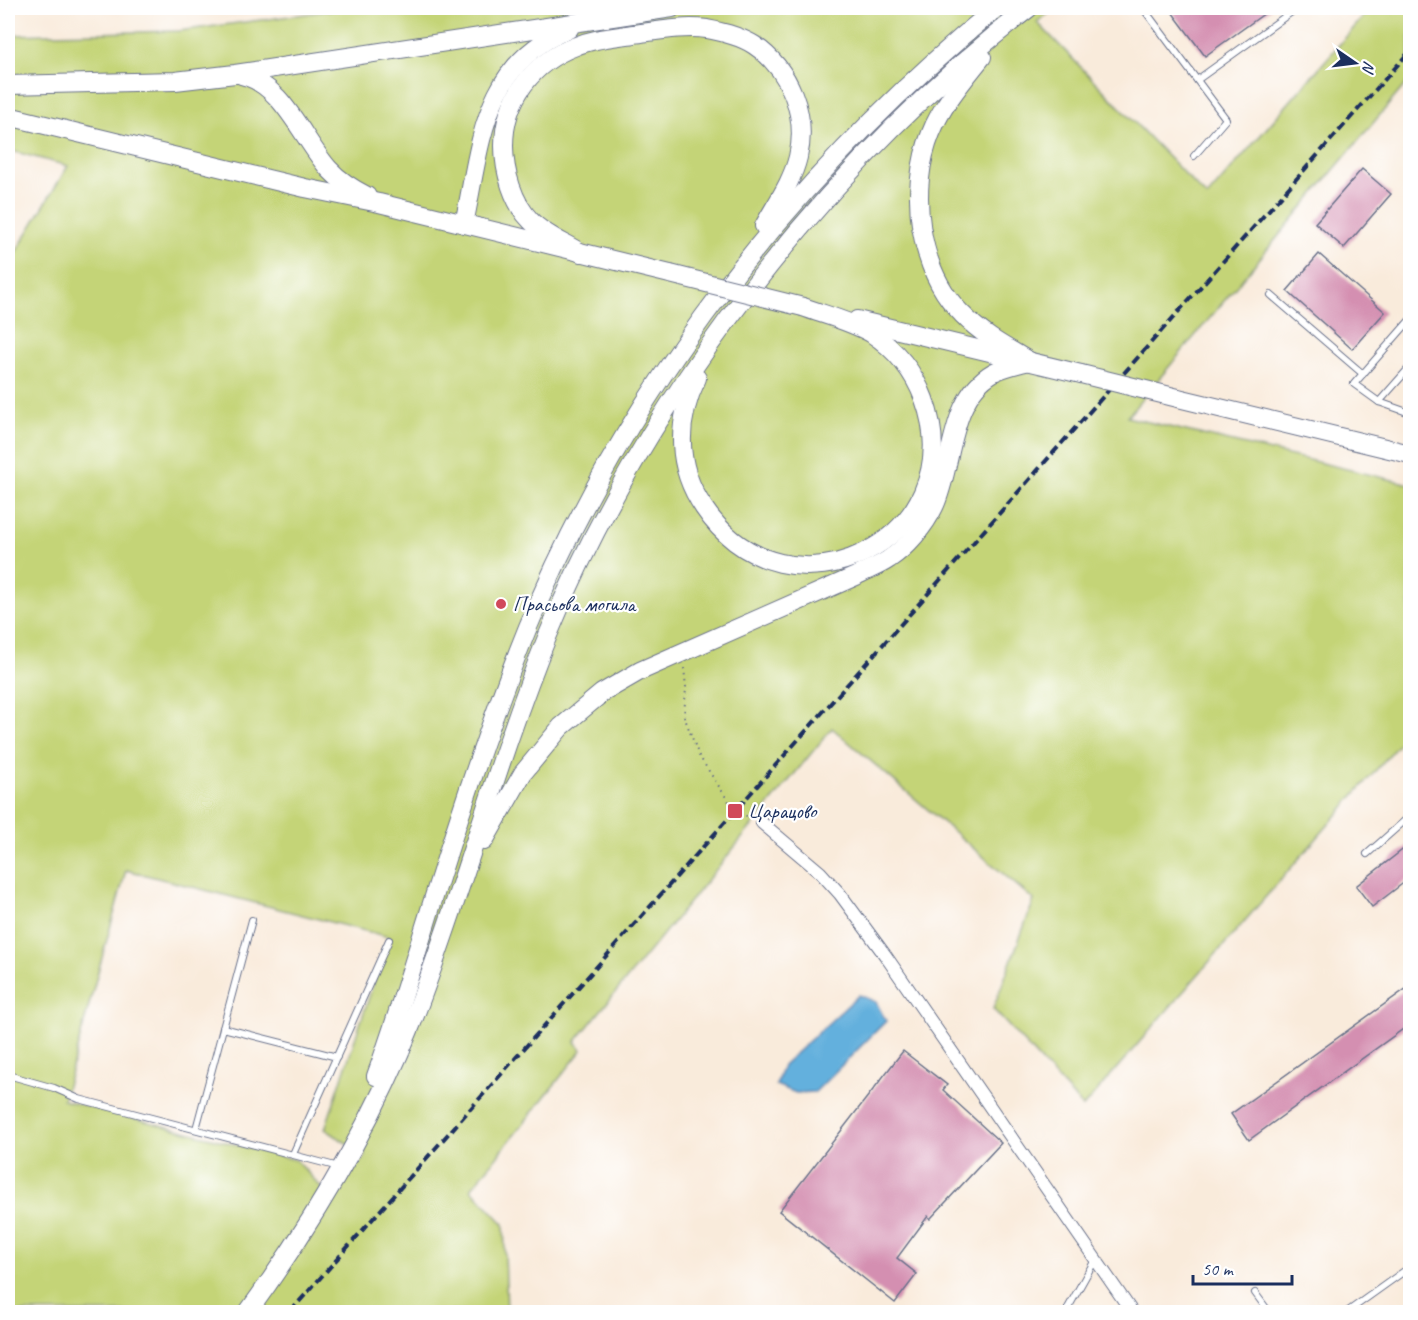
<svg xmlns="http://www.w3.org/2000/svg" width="1418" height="1320" viewBox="0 0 1418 1320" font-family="Caveat,sans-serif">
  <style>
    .green { fill: #c4d477; stroke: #70826a; stroke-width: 1.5; fill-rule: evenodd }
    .water { fill: #64b0dd; stroke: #40709e; stroke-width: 1.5 }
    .building { fill: #d48fb1 }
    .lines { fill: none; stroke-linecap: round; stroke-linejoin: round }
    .lane-casing { stroke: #69718a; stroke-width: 8 }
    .street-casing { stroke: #69718a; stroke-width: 14 }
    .primary-casing { stroke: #69718a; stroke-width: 20 }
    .path { stroke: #69718a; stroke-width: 2; stroke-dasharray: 1.5 4.5; stroke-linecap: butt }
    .lane { stroke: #fff; stroke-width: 6 }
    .street { stroke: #fff; stroke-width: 12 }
    .primary { stroke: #fff; stroke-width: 18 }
    .rail { stroke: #1b2f5e; stroke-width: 4; stroke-dasharray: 9 4.5; stroke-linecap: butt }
    .primary-bridge-casing { stroke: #69718a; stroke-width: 20; stroke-linecap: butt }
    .primary-bridge { stroke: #fff; stroke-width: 18 }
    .poi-dot { fill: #d1495b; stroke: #fff; stroke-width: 2 }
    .labels { text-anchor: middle; stroke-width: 4.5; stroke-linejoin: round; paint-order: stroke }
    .poi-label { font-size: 21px; fill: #1b2f5e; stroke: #fff; text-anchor: start }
  </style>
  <rect width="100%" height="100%" fill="#fff"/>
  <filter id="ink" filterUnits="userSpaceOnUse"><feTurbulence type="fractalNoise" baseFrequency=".0167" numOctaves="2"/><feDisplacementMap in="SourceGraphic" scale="12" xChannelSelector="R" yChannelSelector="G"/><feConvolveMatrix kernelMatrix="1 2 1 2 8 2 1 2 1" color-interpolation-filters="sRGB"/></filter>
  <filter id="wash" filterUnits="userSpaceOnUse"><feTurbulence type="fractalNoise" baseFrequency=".008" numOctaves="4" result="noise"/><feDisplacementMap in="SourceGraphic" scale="24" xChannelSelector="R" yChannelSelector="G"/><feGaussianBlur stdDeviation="1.35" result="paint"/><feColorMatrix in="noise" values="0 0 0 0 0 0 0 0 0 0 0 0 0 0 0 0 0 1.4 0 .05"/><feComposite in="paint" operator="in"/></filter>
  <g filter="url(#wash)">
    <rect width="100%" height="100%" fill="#f9ebdb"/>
    <!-- green -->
    <path class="green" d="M 349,8 L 1056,8 L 1037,22 L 1207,197 L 1371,8 L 1410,8 L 1410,79 L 1127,417 L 1410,484 L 1410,731 L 1083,1107 L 993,1009 L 1034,900 L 832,728 L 575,1042 L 582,1050 L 471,1189 L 504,1224 L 507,1312 L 8,1312 L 8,265 L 68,166 L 8,150 L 8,35 L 179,31 ZM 126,870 L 389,937 L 325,1129 L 366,1156 L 330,1197 L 296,1160 L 63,1100 Z"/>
    <!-- water -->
    <path class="water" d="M 859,995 L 876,1002 L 886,1021 L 815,1092 L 796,1093 L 776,1085 L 783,1065 Z"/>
    <g id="blocks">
      <!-- building -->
      <g class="building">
        <path d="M 1169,8 L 1272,8 L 1205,56 Z"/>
        <path d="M 1362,169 L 1391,194 L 1344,248 L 1315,223 Z"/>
        <path d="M 1319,254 L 1385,312 L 1352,349 L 1287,291 Z"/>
        <path d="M 1410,844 L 1410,878 L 1372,907 L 1356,886 Z"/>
        <path d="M 1410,986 L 1410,1024 L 1249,1140 L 1231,1114 Z"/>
        <path d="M 903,1051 L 947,1085 L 943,1090 L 1001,1143 L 930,1219 L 928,1216 L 897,1258 L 917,1274 L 895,1303 L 779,1211 Z"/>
      </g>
    </g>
  </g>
  <g filter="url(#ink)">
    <use href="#blocks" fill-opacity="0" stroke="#69718a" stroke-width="1.5"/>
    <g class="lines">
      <!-- lane casing -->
      <g class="lane-casing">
        <g id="lane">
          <path d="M 1143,8 L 1226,119 L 1194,156"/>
          <path d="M 1197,80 L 1297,8"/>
          <path d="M 1271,295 L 1363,374"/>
          <path d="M 1410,320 L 1354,384 L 1379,402 L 1410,413"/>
          <path d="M 1379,402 L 1410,367"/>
          <path d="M 1367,854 L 1410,816"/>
          <path d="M 223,1028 L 337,1057"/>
          <path d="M 8,1075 L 54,1088 L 79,1099 L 339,1167"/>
          <path d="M 196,1129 L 252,920"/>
          <path d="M 293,1154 L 389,940"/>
          <path d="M 1255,1293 L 1269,1312"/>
          <path d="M 1070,1312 L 1068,1308 L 1095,1260"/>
          <path d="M 1347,1312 L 1410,1267"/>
        </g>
      </g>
      <!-- street casing -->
      <g class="street-casing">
        <path id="street" d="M 762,823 L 820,872 L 840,894 L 885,955 L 1132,1312"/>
      </g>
      <!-- primary casing -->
      <g class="primary-casing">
        <g id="primary">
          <path d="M 982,57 C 963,81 942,105 931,133 C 908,189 918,270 962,314 C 981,334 1005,347 1029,361"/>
          <path d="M 241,75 C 282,83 303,140 329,169 C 340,181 353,189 367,196"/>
          <path d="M 8,85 L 175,81 L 235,74 L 672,8"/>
          <path d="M 8,116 L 305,188 L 379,203 L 670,274"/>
          <path d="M 464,224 C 481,145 482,64 569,29"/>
          <path d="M 581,253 C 565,243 545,235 531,221 C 513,203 504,171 504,146 C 504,99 533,62 576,46 C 595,38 615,37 634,34 C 658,31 683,26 707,29 C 723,32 740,36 754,45 C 790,69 808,116 798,157 C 792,182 776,204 764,226"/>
          <path d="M 857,320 L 1081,374"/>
          <path d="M 697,378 C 676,422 676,467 704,508 C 787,632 975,539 924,399 C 914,372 895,349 871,333 C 850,321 825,315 803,307"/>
          <path d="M 1178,398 L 1410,454"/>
          <path d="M 484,841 L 523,773 L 561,727 L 602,693 L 640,671 L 856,576 C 867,570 879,566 889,559 C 907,547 925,526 934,507 C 954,465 948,398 994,372 C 1004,367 1018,364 1029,361"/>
          <path d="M 376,1076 C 399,1013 418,948 438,884 C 465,798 494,711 528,627 C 629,384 794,175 996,8"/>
          <path d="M 248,1312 C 313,1222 371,1126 412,1023 C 462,895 496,762 548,635 C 645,399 827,164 1029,8"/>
        </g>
      </g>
      <!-- path -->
      <path class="path" d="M 684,668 L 686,687 L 684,716 L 699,756 L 735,811 L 751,818"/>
      <!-- lane -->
      <use href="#lane" class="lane"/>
      <!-- street -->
      <use href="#street" class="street"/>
      <!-- primary -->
      <use href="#primary" class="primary"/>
      <!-- rail -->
      <path class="rail" d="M 290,1312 L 1410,51"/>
      <!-- primary-bridge casing -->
      <g class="primary-bridge-casing">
        <g id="primary-bridge">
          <path d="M 670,274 L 803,307"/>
          <path d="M 1081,374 L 1178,398"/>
        </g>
      </g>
      <!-- primary-bridge -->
      <use href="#primary-bridge" class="primary-bridge"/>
    </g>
  </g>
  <!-- markers -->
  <g class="poi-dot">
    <circle cx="501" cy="604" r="6"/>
    <rect x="727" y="803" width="16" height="16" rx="3"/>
  </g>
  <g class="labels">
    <!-- poi labels -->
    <g class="poi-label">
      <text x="513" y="611">Прасьова могила</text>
      <text x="748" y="818">Царацово</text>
    </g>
  </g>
  <!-- margin -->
  <rect width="1418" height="1320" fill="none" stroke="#fff" stroke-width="30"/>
  <!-- north arrow -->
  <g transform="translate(1355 63) rotate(104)" stroke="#ffffff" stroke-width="4.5" paint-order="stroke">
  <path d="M0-4.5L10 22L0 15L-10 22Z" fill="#1b2f5e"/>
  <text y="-9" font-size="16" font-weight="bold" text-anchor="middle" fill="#1b2f5e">N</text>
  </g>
  <!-- scale -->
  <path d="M1193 1275v9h99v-9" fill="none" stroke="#1b2f5e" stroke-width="3"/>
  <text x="1202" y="1275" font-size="18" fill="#1b2f5e" stroke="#ffffff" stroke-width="4.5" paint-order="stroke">50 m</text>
</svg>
